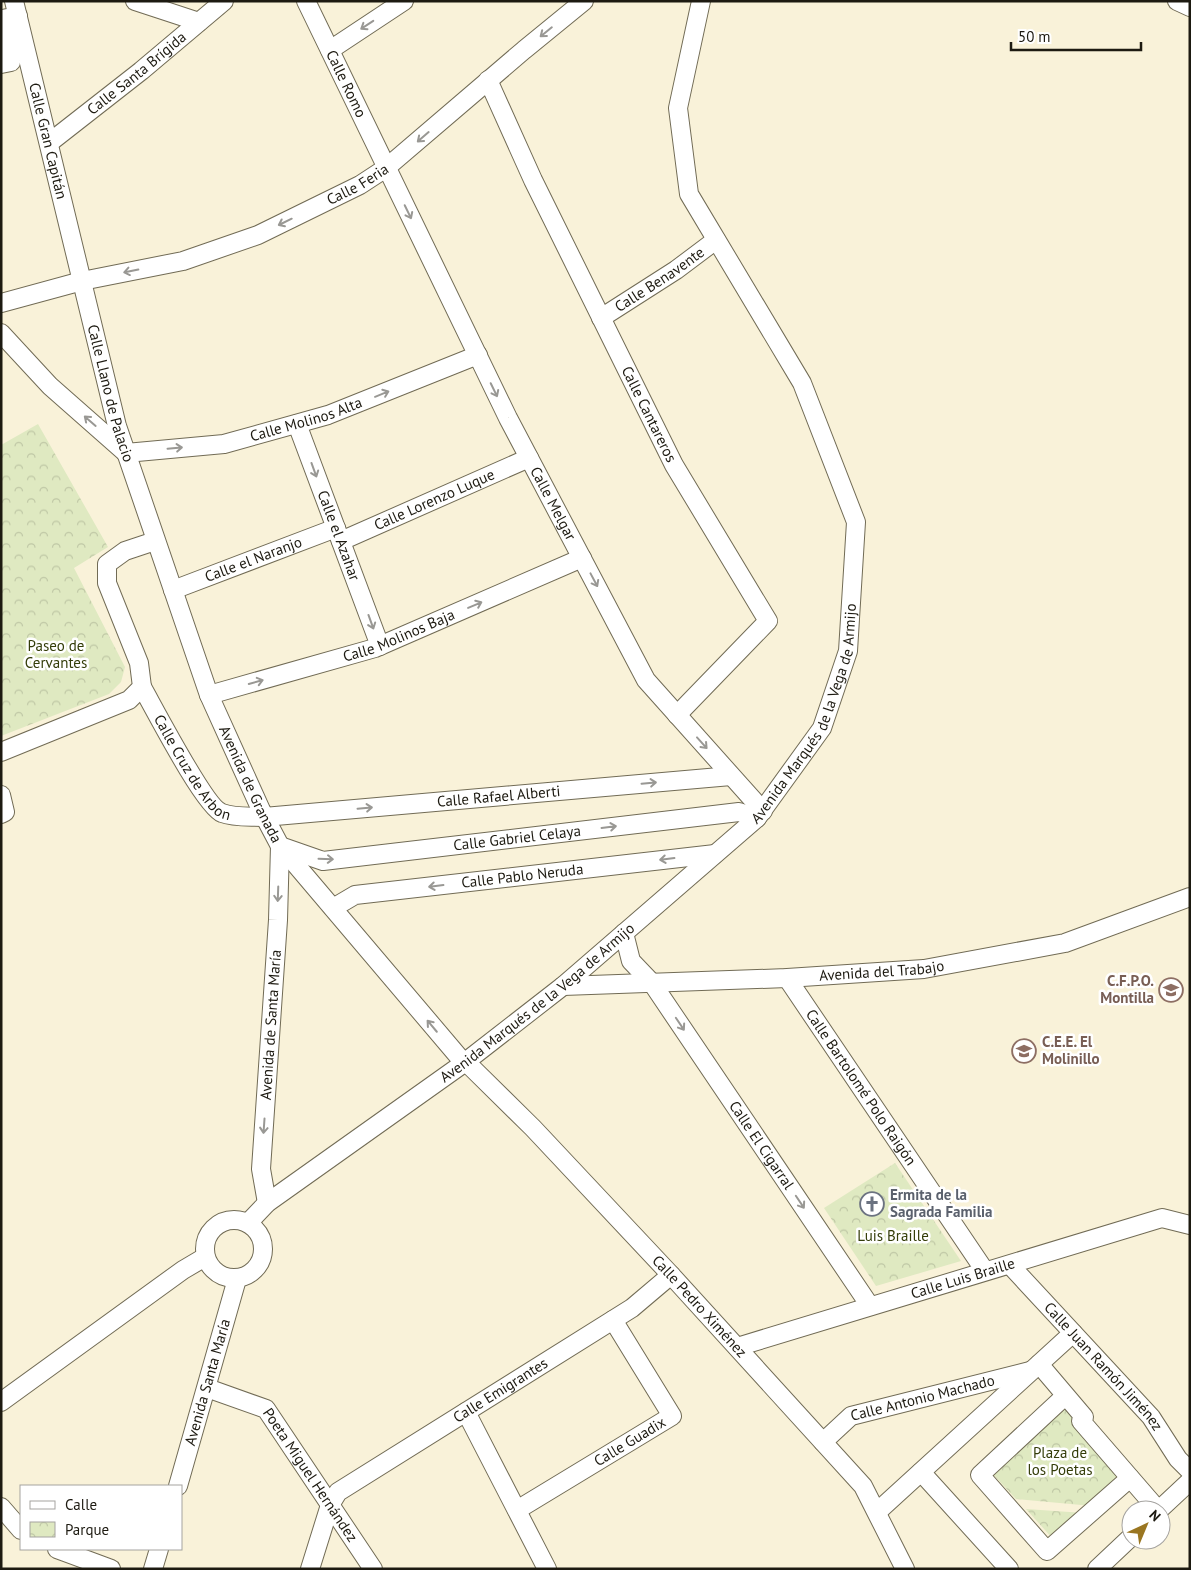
<svg xmlns="http://www.w3.org/2000/svg" width="1191" height="1570" viewBox="0 0 1191 1570" font-family="'PT Sans',sans-serif">
  <style>
    .park { fill: url(#park-crowns) }
    .lines { fill: none; stroke-linecap: round; stroke-linejoin: round }
    .minor-casing { stroke: #716b55; stroke-width: 20 }
    .minor { stroke: #fff; stroke-width: 18 }
    .oneway { stroke: #999894 }
    .labels { text-anchor: middle; stroke-width: 5; stroke-linejoin: round; paint-order: stroke }
    .street-label { font-size: 15px; fill: #1d1a11; stroke: #fff }
    .park-label { font-size: 15px; fill: #343d09; stroke: #fff }
    .education-label { font-size: 15px; font-weight: bold; fill: #785e54; stroke: #fff; text-anchor: end }
    .worship-label { font-size: 15px; font-weight: bold; fill: #5b616d; stroke: #fff; text-anchor: start }
  </style>
  <defs>
    <pattern id="park-crowns" width="20" height="18" patternUnits="userSpaceOnUse" patternTransform="scale(1.25)"><rect width="20" height="18" fill="#dfe9c1"/><path d="M2 6a3 3 0 1 1 6 0M12 15a3 3 0 1 1 6 0" fill="none" stroke="#bfc7a5"/></pattern>
  </defs>
  <rect width="100%" height="100%" fill="#f9f2d9"/>
  <!-- park -->
  <g class="park">
    <path d="M 38,424 L 108,547 L 74,568 L 125,667 L 121,682 L 109,694 L 1,736 L 1,445 Z"/>
    <path d="M 895,1163 L 961,1261 L 876,1286 L 824,1208 Z"/>
    <path d="M 1062,1406 L 1127,1475 L 1092,1506 L 1016,1499 L 990,1471 Z"/>
    <path d="M 1026,1509 L 1084,1513 L 1054,1540 Z"/>
  </g>
  <g class="lines">
    <!-- minor casing -->
    <g class="minor-casing">
      <g id="minor">
        <path id="s1" d="M 14,1 L 117,426 L 209,695 L 261,810 L 280,846 L 464,1063"/>
        <path d="M 135,1 L 199,22"/>
        <path id="s2" d="M 306,1 L 508,418 L 646,680 L 763,811"/>
        <path d="M 1177,1 L 1190,7"/>
        <path d="M 330,50 L 404,1"/>
        <path d="M 1,64 L 11,62 L 2,19 L 18,16"/>
        <path id="s3" d="M 488,80 L 533,180 L 674,465 L 768,621 L 677,715"/>
        <path id="s4" d="M 49,143 L 141,71 L 224,1"/>
        <path id="s5" d="M 1,303 L 82,281 L 183,261 L 258,235 L 360,185 L 386,168 L 524,50 L 584,1"/>
        <path id="s6" d="M 601,318 L 676,270 L 716,240"/>
        <path d="M 1,333 L 50,386 L 126,453"/>
        <path id="s7" d="M 297,424 L 380,646"/>
        <path id="s8" d="M 126,453 L 224,444 L 328,415 L 478,355"/>
        <path id="s9" d="M 341,541 L 529,458"/>
        <path id="s10" d="M 173,590 L 336,528"/>
        <path id="s11" d="M 142,687 C 154,708 205,807 222,813 C 235,818 251,816 264,817 L 731,776"/>
        <path id="s12" d="M 209,695 L 375,648 L 582,558"/>
        <path d="M 1,752 L 129,700 L 142,687 L 139,663 L 107,583 L 107,564 L 125,551 L 155,541"/>
        <path d="M 1,795 L 5,812 L 1,814"/>
        <path id="s13" d="M 280,846 L 323,861 L 739,812 L 757,818"/>
        <path id="s14" d="M 333,908 L 355,895 L 715,854"/>
        <path id="s15" d="M 624,933 L 631,961 L 652,983 L 870,1306"/>
        <path id="s16" d="M 787,978 L 985,1271"/>
        <path id="s17" d="M 563,986 L 787,978 L 924,969 L 1065,943 L 1190,897"/>
        <path id="s18" d="M 466,1062 L 533,1128 L 671,1275 L 863,1486 L 905,1569"/>
        <path id="s19" d="M 267,1203 L 261,1169 L 278,920 L 280,846"/>
        <circle cx="234" cy="1249" r="29"/>
        <path id="s20" d="M 248,1223 L 267,1203 L 464,1063 L 563,986 L 757,818 L 822,728 L 848,651 L 856,522 L 802,383 L 689,194 L 678,108 L 701,1"/>
        <path id="s21" d="M 1010,1265 L 1151,1417 L 1178,1459 L 1190,1471"/>
        <path id="s22" d="M 737,1347 L 1162,1218 L 1190,1225"/>
        <path d="M 1039,1364 L 1084,1417 L 1081,1421 L 1158,1510"/>
        <path id="s23" d="M 207,1388 L 266,1409 L 373,1569"/>
        <path d="M 1065,1396 L 980,1475 L 1047,1551 L 1130,1478"/>
        <path d="M 1,1402 L 183,1270 L 205,1257"/>
        <path d="M 466,1412 L 547,1569"/>
        <path id="s24" d="M 823,1442 L 851,1416 L 1030,1371"/>
        <path d="M 921,1472 L 1009,1569"/>
        <path id="s25" d="M 178,1486 L 237,1279"/>
        <path d="M 1,1507 L 21,1530"/>
        <path id="s26" d="M 517,1510 L 672,1416 L 613,1320"/>
        <path d="M 1159,1510 L 1190,1481"/>
        <path d="M 877,1512 L 1073,1333"/>
        <path d="M 57,1549 L 111,1569"/>
        <path d="M 153,1569 L 159,1549"/>
        <path id="s27" d="M 310,1569 L 330,1505 L 338,1492 L 632,1308 L 671,1275"/>
        <path d="M 1097,1569 L 1131,1537"/>
      </g>
    </g>
    <!-- minor -->
    <use href="#minor" class="minor"/>
  </g>
  <!-- one-way arrows -->
  <defs><path id="oneway-shaft" d="M-6 0H5M1.5-3L5.5 0L1.5 3" fill="none" stroke-width="1.6" stroke-linecap="round" stroke-linejoin="round" transform="scale(1.25)"/></defs>
  <g class="oneway">
    <use href="#oneway-shaft" transform="translate(367 25) rotate(147)"/>
    <use href="#oneway-shaft" transform="translate(546 32) rotate(141)"/>
    <use href="#oneway-shaft" transform="translate(423 137) rotate(139)"/>
    <use href="#oneway-shaft" transform="translate(408 212) rotate(64)"/>
    <use href="#oneway-shaft" transform="translate(285 222) rotate(154)"/>
    <use href="#oneway-shaft" transform="translate(131 271) rotate(169)"/>
    <use href="#oneway-shaft" transform="translate(494 390) rotate(64)"/>
    <use href="#oneway-shaft" transform="translate(382 394) rotate(-22)"/>
    <use href="#oneway-shaft" transform="translate(90 421) rotate(-139)"/>
    <use href="#oneway-shaft" transform="translate(175 448) rotate(-5)"/>
    <use href="#oneway-shaft" transform="translate(314 470) rotate(70)"/>
    <use href="#oneway-shaft" transform="translate(594 580) rotate(62)"/>
    <use href="#oneway-shaft" transform="translate(475 605) rotate(-23)"/>
    <use href="#oneway-shaft" transform="translate(371 622) rotate(70)"/>
    <use href="#oneway-shaft" transform="translate(256 682) rotate(-16)"/>
    <use href="#oneway-shaft" transform="translate(702 743) rotate(48)"/>
    <use href="#oneway-shaft" transform="translate(649 783) rotate(-5)"/>
    <use href="#oneway-shaft" transform="translate(365 808) rotate(-5)"/>
    <use href="#oneway-shaft" transform="translate(609 827) rotate(-7)"/>
    <use href="#oneway-shaft" transform="translate(326 859) rotate(2)"/>
    <use href="#oneway-shaft" transform="translate(667 859) rotate(173)"/>
    <use href="#oneway-shaft" transform="translate(436 886) rotate(173)"/>
    <use href="#oneway-shaft" transform="translate(278 894) rotate(92)"/>
    <use href="#oneway-shaft" transform="translate(680 1024) rotate(56)"/>
    <use href="#oneway-shaft" transform="translate(432 1026) rotate(-130)"/>
    <use href="#oneway-shaft" transform="translate(264 1126) rotate(94)"/>
    <use href="#oneway-shaft" transform="translate(800 1202) rotate(56)"/>
  </g>
  <!-- icons -->
  <defs>
    <g id="school-ring" transform="scale(1.25)"><circle r="9.5" fill="#fff" stroke="#8d6e63" stroke-width="1.5"/><path d="M0-5L7-2L0 1L-7-2ZM-4 1L0 2.5L4 1V4Q0 6-4 4Z" fill="#8d6e63"/></g>
    <g id="church-ring" transform="scale(1.25)"><circle r="9.5" fill="#fff" stroke="#6b7280" stroke-width="1.5"/><path d="M-1.2-6h2.4v3.5h3.3v2.4h-3.3V6h-2.4V-.1h-3.3v-2.4h3.3Z" fill="#6b7280"/></g>
  </defs>
  <g fill-rule="evenodd">
    <use href="#school-ring" x="1171" y="990"/>
    <use href="#school-ring" x="1024" y="1051"/>
    <use href="#church-ring" x="872" y="1204"/>
  </g>
  <g class="labels">
    <!-- street labels -->
    <g class="street-label">
      <text dy="5" stroke="none"><textPath href="#s4" startOffset="112">Calle Santa Brígida</textPath></text>
      <text dy="5" stroke="none"><textPath href="#s2" startOffset="92">Calle Romo</textPath></text>
      <text dy="5" stroke="none"><textPath href="#s1" startOffset="144">Calle Gran Capitán</textPath></text>
      <text dy="5" stroke="none"><textPath href="#s5" startOffset="378">Calle Feria</textPath></text>
      <text dy="5" stroke="none"><textPath href="#s6" startOffset="70">Calle Benavente</textPath></text>
      <text dy="5" stroke="none"><textPath href="#s1" startOffset="404">Calle Llano de Palacio</textPath></text>
      <text dy="5" stroke="none"><textPath href="#s3" startOffset="371">Calle Cantareros</textPath></text>
      <text dy="5" stroke="none"><textPath href="#s8" startOffset="184">Calle Molinos Alta</textPath></text>
      <text dy="5" stroke="none"><textPath href="#s9" startOffset="102">Calle Lorenzo Luque</textPath></text>
      <text dy="5" stroke="none"><textPath href="#s2" startOffset="560">Calle Melgar</textPath></text>
      <text dy="5" stroke="none"><textPath href="#s7" startOffset="119">Calle el Azahar</textPath></text>
      <text dy="5" stroke="none"><textPath href="#s10" startOffset="86">Calle el Naranjo</textPath></text>
      <text dy="5" stroke="none"><textPath href="#s12" startOffset="199">Calle Molinos Baja</textPath></text>
      <text dy="5" stroke="none"><textPath href="#s20" startOffset="769">Avenida Marqués de la Vega de Armijo</textPath></text>
      <text dy="5" stroke="none"><textPath href="#s11" startOffset="96">Calle Cruz de Arbon</textPath></text>
      <text dy="5" stroke="none"><textPath href="#s1" startOffset="820">Avenida de Granada</textPath></text>
      <text dy="5" stroke="none"><textPath href="#s11" startOffset="428">Calle Rafael Alberti</textPath></text>
      <text dy="5" stroke="none"><textPath href="#s13" startOffset="241">Calle Gabriel Celaya</textPath></text>
      <text dy="5" stroke="none"><textPath href="#s14" startOffset="194">Calle Pablo Neruda</textPath></text>
      <text dy="5" stroke="none"><textPath href="#s17" startOffset="319">Avenida del Trabajo</textPath></text>
      <text dy="5" stroke="none"><textPath href="#s20" startOffset="364">Avenida Marqués de la Vega de Armijo</textPath></text>
      <text dy="5" stroke="none"><textPath href="#s19" startOffset="179">Avenida de Santa María</textPath></text>
      <text dy="5" stroke="none"><textPath href="#s16" startOffset="132">Calle Bartolomé Polo Raigón</textPath></text>
      <text dy="5" stroke="none"><textPath href="#s15" startOffset="255">Calle El Cigarral</textPath></text>
      <text dy="5" stroke="none"><textPath href="#s22" startOffset="236">Calle Luis Braille</textPath></text>
      <text dy="5" stroke="none"><textPath href="#s18" startOffset="338">Calle Pedro Ximénez</textPath></text>
      <text dy="5" stroke="none"><textPath href="#s21" startOffset="138">Calle Juan Ramón Jiménez</textPath></text>
      <text dy="5" stroke="none"><textPath href="#s25" startOffset="108">Avenida Santa María</textPath></text>
      <text dy="5" stroke="none"><textPath href="#s27" startOffset="274">Calle Emigrantes</textPath></text>
      <text dy="5" stroke="none"><textPath href="#s24" startOffset="112">Calle Antonio Machado</textPath></text>
      <text dy="5" stroke="none"><textPath href="#s26" startOffset="132">Calle Guadix</textPath></text>
      <text dy="5" stroke="none"><textPath href="#s23" startOffset="142">Poeta Miguel Hernández</textPath></text>
    </g>
    <!-- park labels -->
    <g class="park-label">
      <text x="56" y="651">Paseo de<tspan x="56" dy="17">Cervantes</tspan></text>
      <text x="893" y="1241">Luis Braille</text>
      <text x="1060" y="1458">Plaza de<tspan x="1060" dy="17">los Poetas</tspan></text>
    </g>
    <!-- education labels -->
    <g class="education-label">
      <text x="1154" y="986">C.F.P.O.<tspan x="1154" dy="17">Montilla</tspan></text>
      <text x="1042" y="1047" text-anchor="start">C.E.E. El<tspan x="1042" dy="17">Molinillo</tspan></text>
    </g>
    <!-- worship labels -->
    <g class="worship-label">
      <text x="890" y="1200">Ermita de la<tspan x="890" dy="17">Sagrada Familia</tspan></text>
    </g>
  </g>
  <!-- border -->
  <rect width="1191" height="1570" fill="none" stroke="#1d1a11" stroke-width="5"/>
  <!-- legend -->
  <rect x="20" y="1485" width="162" height="65" fill="#ffffff" stroke="#a5a3a0"/>
  <rect x="30" y="1501" width="25" height="8" fill="#ffffff" stroke="#a5a3a0"/>
  <text x="65" y="1510" font-size="15" fill="#1d1a11">Calle</text>
  <rect x="30" y="1522" width="25" height="15" fill="url(#park-crowns)" stroke="#a5a3a0"/>
  <text x="65" y="1535" font-size="15" fill="#1d1a11">Parque</text>
  <!-- north arrow -->
  <g transform="translate(1146 1525) rotate(44)"><circle r="24" fill="#ffffff" stroke="#a5a3a0"/>
  <path d="M0-4L9 19L0 12L-9 19Z" fill="#9a7621"/>
  <text y="-8" font-size="14" font-weight="bold" text-anchor="middle" fill="#1d1a11">N</text>
  </g>
  <!-- scale -->
  <path d="M1011 42v8h130v-8" fill="none" stroke="#1d1a11" stroke-width="2.5"/>
  <text x="1018" y="42" font-size="15" fill="#1d1a11" stroke="#ffffff" stroke-width="4" paint-order="stroke">50 m</text>
</svg>
